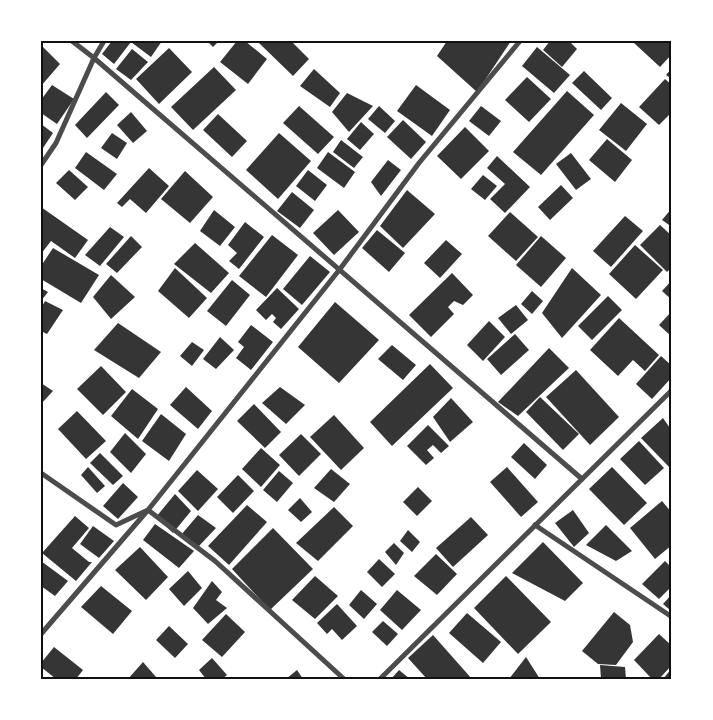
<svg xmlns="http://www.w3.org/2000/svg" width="713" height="720" viewBox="0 0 713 720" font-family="'Sofia Sans Condensed',sans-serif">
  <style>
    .building { fill: #353535 }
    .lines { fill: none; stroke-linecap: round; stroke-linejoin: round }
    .minor { stroke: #4c4c4c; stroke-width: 5 }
    .neatline { fill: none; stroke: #111; stroke-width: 2 }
  </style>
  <rect width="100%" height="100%" fill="#fff"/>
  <!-- building -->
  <g class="building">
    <path d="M 112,41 L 162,41 L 151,57 L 131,42 L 114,64 L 102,54 Z"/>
    <path d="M 207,41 L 219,41 L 213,47 Z"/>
    <path d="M 237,41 L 245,41 L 267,59 L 248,84 L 220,62 Z"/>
    <path d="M 261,41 L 291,41 L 309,59 L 293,76 L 259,43 Z"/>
    <path d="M 447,41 L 511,41 L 477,92 L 437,56 Z"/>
    <path d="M 550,41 L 569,41 L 577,49 L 562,67 L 543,50 Z"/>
    <path d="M 635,41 L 668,41 L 672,45 L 672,54 L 660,67 L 634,43 Z"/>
    <path d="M 41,45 L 60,64 L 41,86 Z"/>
    <path d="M 537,47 L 570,75 L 554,93 L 522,66 Z"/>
    <path d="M 169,48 L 192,72 L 159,104 L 136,79 Z"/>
    <path d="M 132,49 L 148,62 L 131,80 L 116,69 Z"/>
    <path d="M 214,67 L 236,90 L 193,130 L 171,107 Z"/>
    <path d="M 672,68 L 672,79 L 666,75 Z"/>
    <path d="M 314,69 L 340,93 L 330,107 L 300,86 Z"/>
    <path d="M 584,71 L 612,98 L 601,110 L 572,83 Z"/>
    <path d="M 527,77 L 551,99 L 529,122 L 505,100 Z"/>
    <path d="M 665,79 L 672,85 L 672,112 L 659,125 L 639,107 Z"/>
    <path d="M 52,85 L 74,99 L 57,124 L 41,113 L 41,100 Z"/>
    <path d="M 416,85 L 450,110 L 432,136 L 397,111 Z"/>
    <path d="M 567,91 L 594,115 L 541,175 L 513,152 Z"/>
    <path d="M 106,92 L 119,105 L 87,138 L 75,125 Z"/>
    <path d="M 347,93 L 373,106 L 349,132 L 332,112 Z"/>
    <path d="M 621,103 L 647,124 L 626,151 L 599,130 Z"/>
    <path d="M 299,106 L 334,137 L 318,154 L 283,123 Z"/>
    <path d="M 379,106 L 395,121 L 385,133 L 368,119 Z"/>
    <path d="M 481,106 L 501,121 L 489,136 L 469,121 Z"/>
    <path d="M 131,112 L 147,131 L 133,143 L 117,125 Z"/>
    <path d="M 218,114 L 247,141 L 232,157 L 203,130 Z"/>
    <path d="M 403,120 L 426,142 L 411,159 L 387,137 Z"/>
    <path d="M 361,122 L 374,134 L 360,150 L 347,139 Z"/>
    <path d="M 41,124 L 53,133 L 41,151 Z"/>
    <path d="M 465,127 L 489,151 L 461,179 L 437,156 Z"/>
    <path d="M 112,133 L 127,143 L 117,159 L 101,148 Z"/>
    <path d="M 279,133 L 311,161 L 278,199 L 246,170 Z"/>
    <path d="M 607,139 L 632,160 L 615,182 L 589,160 Z"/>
    <path d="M 341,140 L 363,157 L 354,168 L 333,152 Z"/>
    <path d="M 86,152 L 117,174 L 104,190 L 75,168 Z"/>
    <path d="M 328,152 L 355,172 L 344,188 L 317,168 Z"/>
    <path d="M 571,153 L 591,179 L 576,190 L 556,164 Z"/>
    <path d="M 497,156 L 530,187 L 505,213 L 490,199 L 505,184 L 487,168 Z"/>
    <path d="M 388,160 L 401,170 L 381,196 L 371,182 Z"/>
    <path d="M 149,168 L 169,186 L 146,213 L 130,199 L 122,207 L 117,203 Z"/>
    <path d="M 69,170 L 88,187 L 75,200 L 56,183 Z"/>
    <path d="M 308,170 L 327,185 L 315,201 L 296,186 Z"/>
    <path d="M 185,171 L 213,197 L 190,223 L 161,199 Z"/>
    <path d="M 483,175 L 497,186 L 485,200 L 471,189 Z"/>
    <path d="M 561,185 L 573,198 L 550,220 L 538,207 Z"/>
    <path d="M 407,190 L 435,214 L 403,248 L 380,226 Z"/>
    <path d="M 292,192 L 314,210 L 300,228 L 277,211 Z"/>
    <path d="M 41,207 L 88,240 L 75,258 L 51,241 L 41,254 Z"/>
    <path d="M 672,208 L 672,227 L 662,220 Z"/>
    <path d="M 214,210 L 235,227 L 220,246 L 200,231 Z"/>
    <path d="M 338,210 L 359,232 L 334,255 L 313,233 Z"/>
    <path d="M 510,212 L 538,237 L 516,261 L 488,236 Z"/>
    <path d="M 625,216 L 643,231 L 611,267 L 593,251 Z"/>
    <path d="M 245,222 L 264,237 L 239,269 L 229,261 L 237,253 L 228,245 Z"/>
    <path d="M 660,225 L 672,236 L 672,267 L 667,272 L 640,245 Z"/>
    <path d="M 110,227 L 124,237 L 100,266 L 85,255 Z"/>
    <path d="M 377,230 L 405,253 L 389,272 L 362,248 Z"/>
    <path d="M 272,235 L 298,255 L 266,297 L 239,276 Z"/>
    <path d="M 131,236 L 142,247 L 117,273 L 106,264 Z"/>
    <path d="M 541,236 L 566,258 L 541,287 L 516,265 Z"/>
    <path d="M 446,240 L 462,254 L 440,278 L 424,263 Z"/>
    <path d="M 195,243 L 229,273 L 211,293 L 174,264 Z"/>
    <path d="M 635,245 L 663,270 L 636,299 L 609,274 Z"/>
    <path d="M 53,248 L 99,275 L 81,303 L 41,279 L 41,266 Z"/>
    <path d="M 310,256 L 330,272 L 302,305 L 283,289 Z"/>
    <path d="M 175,268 L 207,298 L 189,318 L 158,291 Z"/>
    <path d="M 572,268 L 601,295 L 562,338 L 542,313 Z"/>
    <path d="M 452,273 L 473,295 L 463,305 L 454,301 L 448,307 L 454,314 L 431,337 L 409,315 Z"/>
    <path d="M 111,275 L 135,297 L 111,319 L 93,297 Z"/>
    <path d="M 232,280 L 250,295 L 226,326 L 207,311 Z"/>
    <path d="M 672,280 L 672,300 L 662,291 Z"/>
    <path d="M 41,288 L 48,292 L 41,301 Z"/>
    <path d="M 277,288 L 299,309 L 281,329 L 273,322 L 276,318 L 272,314 L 266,320 L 256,310 Z"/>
    <path d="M 532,291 L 543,301 L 532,314 L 521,304 Z"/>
    <path d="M 608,296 L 622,310 L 592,340 L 578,326 Z"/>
    <path d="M 45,301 L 63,310 L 47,334 L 41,331 L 41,308 Z"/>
    <path d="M 335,302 L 379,340 L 339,383 L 298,347 Z"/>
    <path d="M 516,305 L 528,320 L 511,334 L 498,318 Z"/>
    <path d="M 672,311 L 672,337 L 659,325 Z"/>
    <path d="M 619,318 L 659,355 L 645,371 L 633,360 L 618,376 L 590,350 Z"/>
    <path d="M 489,321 L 505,337 L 483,361 L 467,345 Z"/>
    <path d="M 118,323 L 161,352 L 139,378 L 94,350 Z"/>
    <path d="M 251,325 L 273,342 L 251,370 L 236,358 L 244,347 L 238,342 Z"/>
    <path d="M 515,334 L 529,350 L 501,375 L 487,359 Z"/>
    <path d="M 220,337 L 234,350 L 216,369 L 203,359 Z"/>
    <path d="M 192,342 L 204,350 L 192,366 L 180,356 Z"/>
    <path d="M 392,345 L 416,365 L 403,380 L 378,359 Z"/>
    <path d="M 549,348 L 569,368 L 518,416 L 498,402 Z"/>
    <path d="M 661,356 L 672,366 L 672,377 L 652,399 L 636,384 Z"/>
    <path d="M 430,364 L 453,388 L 392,446 L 370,422 Z"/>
    <path d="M 101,366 L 126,392 L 103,415 L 77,389 Z"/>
    <path d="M 576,370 L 619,417 L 590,445 L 546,397 Z"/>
    <path d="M 41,383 L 53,391 L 41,404 Z"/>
    <path d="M 186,387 L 212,411 L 198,429 L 170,405 Z"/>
    <path d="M 280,387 L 305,405 L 286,424 L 262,403 Z"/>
    <path d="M 132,389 L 158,409 L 138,439 L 111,416 Z"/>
    <path d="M 540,397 L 579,434 L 563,450 L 526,412 Z"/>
    <path d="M 451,398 L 473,422 L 450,442 L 433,417 Z"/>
    <path d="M 254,404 L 281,432 L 265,448 L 237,421 Z"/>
    <path d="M 77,411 L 106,441 L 86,459 L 58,429 Z"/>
    <path d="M 161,414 L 186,434 L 169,461 L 142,441 Z"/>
    <path d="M 334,415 L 364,448 L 341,470 L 310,437 Z"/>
    <path d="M 663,418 L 672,431 L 672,470 L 641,438 Z"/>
    <path d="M 428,425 L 449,446 L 441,453 L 433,445 L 427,450 L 434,458 L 426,465 L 407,446 Z"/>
    <path d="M 125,433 L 146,454 L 131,473 L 110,452 Z"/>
    <path d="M 301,434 L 321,454 L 299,476 L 279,455 Z"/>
    <path d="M 639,441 L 664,468 L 645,485 L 620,459 Z"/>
    <path d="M 524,443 L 547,465 L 535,479 L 511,457 Z"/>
    <path d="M 261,448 L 280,465 L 261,487 L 242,469 Z"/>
    <path d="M 100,453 L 123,476 L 113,485 L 90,463 Z"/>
    <path d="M 88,467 L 105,486 L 97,493 L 81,475 Z"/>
    <path d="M 507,467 L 538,502 L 521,517 L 490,482 Z"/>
    <path d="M 612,467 L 647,503 L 624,525 L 589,489 Z"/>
    <path d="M 331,469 L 350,484 L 334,502 L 314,488 Z"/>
    <path d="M 197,470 L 218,489 L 198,511 L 178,491 Z"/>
    <path d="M 279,471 L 293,483 L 277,502 L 263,490 Z"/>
    <path d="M 238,475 L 254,491 L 233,513 L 217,497 Z"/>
    <path d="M 123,483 L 138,497 L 118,519 L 103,506 Z"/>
    <path d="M 418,487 L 432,501 L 417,516 L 403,502 Z"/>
    <path d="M 175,494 L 191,511 L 173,533 L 156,517 Z"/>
    <path d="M 300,498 L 312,512 L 301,522 L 288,510 Z"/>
    <path d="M 662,501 L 672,513 L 672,545 L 655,559 L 630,528 Z"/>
    <path d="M 247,505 L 267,522 L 229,565 L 208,546 Z"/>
    <path d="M 334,507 L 353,526 L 318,561 L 296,543 Z"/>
    <path d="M 573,510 L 589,533 L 574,547 L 555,523 Z"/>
    <path d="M 198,515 L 216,528 L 199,546 L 181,535 Z"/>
    <path d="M 75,516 L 89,528 L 72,548 L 89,562 L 92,562 L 76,581 L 42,553 Z"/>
    <path d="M 471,517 L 488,535 L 453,567 L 436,548 Z"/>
    <path d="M 155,524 L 194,551 L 179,568 L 143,540 Z"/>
    <path d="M 606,525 L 632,551 L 616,561 L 586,545 Z"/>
    <path d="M 93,526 L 114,541 L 99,558 L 80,544 Z"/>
    <path d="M 273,528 L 313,569 L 270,610 L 232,569 Z"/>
    <path d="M 408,530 L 420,542 L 412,552 L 400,541 Z"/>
    <path d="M 543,542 L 583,583 L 565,601 L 512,573 Z"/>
    <path d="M 394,543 L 404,553 L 396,565 L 385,552 Z"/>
    <path d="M 140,547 L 168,577 L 146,600 L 115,570 Z"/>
    <path d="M 436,554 L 457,574 L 437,595 L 414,576 Z"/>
    <path d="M 379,559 L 395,574 L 382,587 L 367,572 Z"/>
    <path d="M 41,561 L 68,581 L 55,596 L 41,586 Z"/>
    <path d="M 665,561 L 672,568 L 672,586 L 659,599 L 642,584 Z"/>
    <path d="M 188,571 L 202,588 L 184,606 L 169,589 Z"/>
    <path d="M 315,576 L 338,596 L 315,619 L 292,600 Z"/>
    <path d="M 506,576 L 551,622 L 518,654 L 474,608 Z"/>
    <path d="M 212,581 L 222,592 L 216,600 L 227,608 L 208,624 L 193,608 Z"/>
    <path d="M 101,586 L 132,611 L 113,634 L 81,607 Z"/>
    <path d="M 361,590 L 377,604 L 364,619 L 349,605 Z"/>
    <path d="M 397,590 L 421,610 L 402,630 L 380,610 Z"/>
    <path d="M 672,594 L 672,608 L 670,610 L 663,604 Z"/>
    <path d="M 337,604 L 357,626 L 342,640 L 332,629 L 327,634 L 317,623 Z"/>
    <path d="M 614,612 L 630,625 L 633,642 L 616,665 L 598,664 L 582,651 Z"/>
    <path d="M 467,613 L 501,642 L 483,663 L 449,633 Z"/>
    <path d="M 226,614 L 245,632 L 222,657 L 202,640 Z"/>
    <path d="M 383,621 L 398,634 L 387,646 L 372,632 Z"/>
    <path d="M 169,626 L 188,644 L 175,658 L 156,640 Z"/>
    <path d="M 659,634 L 672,646 L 672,665 L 659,679 L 652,679 L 634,660 Z"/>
    <path d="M 433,635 L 472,679 L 427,679 L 408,658 Z"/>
    <path d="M 54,647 L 83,670 L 76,679 L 56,679 L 41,667 L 41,663 Z"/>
    <path d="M 526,657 L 540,679 L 509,679 Z"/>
    <path d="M 212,658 L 227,675 L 222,679 L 206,679 L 199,670 Z"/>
    <path d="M 143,662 L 156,677 L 154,679 L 128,679 Z"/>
    <path d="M 600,665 L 625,667 L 626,679 L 601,679 Z"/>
    <path d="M 672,668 L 672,679 L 663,679 Z"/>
    <path d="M 297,670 L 303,679 L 286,679 Z"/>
    <path d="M 399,670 L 410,679 L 391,679 Z"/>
  </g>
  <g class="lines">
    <!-- minor -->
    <g class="minor">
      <path d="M 72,41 L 94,58 L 582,479"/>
      <path d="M 41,165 L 56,143 L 94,58 L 104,41"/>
      <path d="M 41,473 L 116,525 L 148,510 L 215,561 L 344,679"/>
      <path d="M 535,525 L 672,617"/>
      <path d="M 41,634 L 148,510 L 340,269 L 419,163 L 520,41"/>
      <path d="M 380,679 L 672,390"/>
    </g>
  </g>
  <!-- border -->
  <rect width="713" height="720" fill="none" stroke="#ffffff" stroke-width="85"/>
  <rect x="42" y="42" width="628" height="636" class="neatline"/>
</svg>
